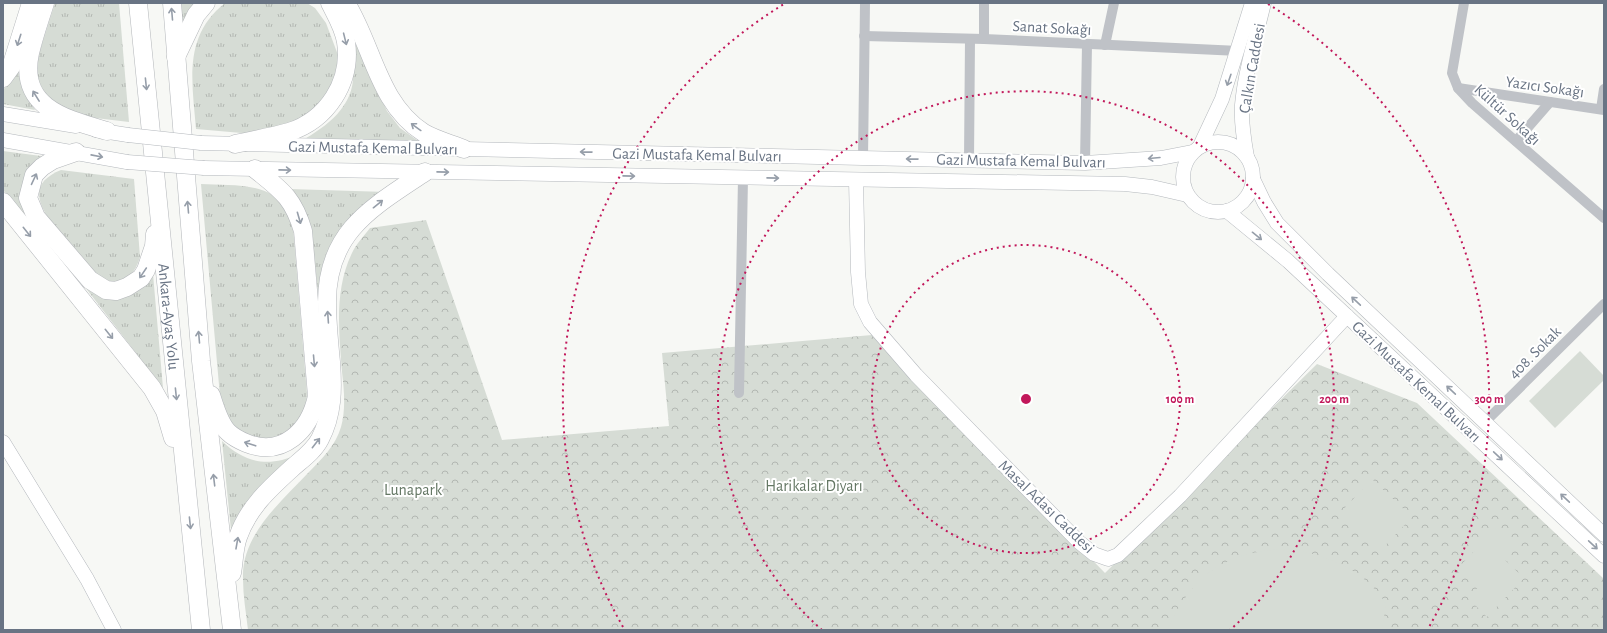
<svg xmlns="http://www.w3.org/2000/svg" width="1607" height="633" viewBox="0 0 1607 633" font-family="'Alegreya Sans',sans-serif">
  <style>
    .grass { fill: url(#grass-tufts) }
    .park { fill: url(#park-crowns) }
    .pitch { fill: #d6dcd5 }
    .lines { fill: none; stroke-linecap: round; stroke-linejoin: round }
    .secondary-casing { stroke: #b4b8bd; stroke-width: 15 }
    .highway-casing { stroke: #b3b6ba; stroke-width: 19 }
    .street { stroke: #bfc2c7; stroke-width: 10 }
    .secondary { stroke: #fff; stroke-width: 14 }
    .highway { stroke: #fff; stroke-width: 18 }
    .secondary-bridge-casing { stroke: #b4b8bd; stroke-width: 15; stroke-linecap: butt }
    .secondary-bridge { stroke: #fff; stroke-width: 14 }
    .oneway { stroke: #969ea9 }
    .ring { fill: none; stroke: #c2185b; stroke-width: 2; stroke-dasharray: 2 4 }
    .labels { text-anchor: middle; stroke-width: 4; stroke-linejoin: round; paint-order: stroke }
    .street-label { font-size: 16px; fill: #697484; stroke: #fff }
    .park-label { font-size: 16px; fill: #647764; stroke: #fff }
    .centre { fill: #c2185b; stroke: #fff; stroke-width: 2 }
    .ring-label { font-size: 12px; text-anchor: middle; font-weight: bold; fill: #c2185b; stroke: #fff; stroke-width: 4; stroke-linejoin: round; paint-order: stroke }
  </style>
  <defs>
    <pattern id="grass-tufts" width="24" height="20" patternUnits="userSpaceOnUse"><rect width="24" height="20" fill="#d6dcd5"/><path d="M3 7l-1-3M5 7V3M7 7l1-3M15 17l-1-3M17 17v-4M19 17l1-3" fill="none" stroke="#b2b7b2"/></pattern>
    <pattern id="park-crowns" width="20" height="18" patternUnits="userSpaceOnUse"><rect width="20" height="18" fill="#d6dcd5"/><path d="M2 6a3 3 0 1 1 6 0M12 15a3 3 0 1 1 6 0" fill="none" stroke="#b2b7b2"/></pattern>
  </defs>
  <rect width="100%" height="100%" fill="#f7f8f5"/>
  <!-- grass -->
  <g class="grass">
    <path d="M 55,3 L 119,3 L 129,122 L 70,115 L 43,92 L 37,80 L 35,66 Z"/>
    <path d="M 180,3 L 198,3 L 182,30 Z"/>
    <path d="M 225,3 L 307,3 L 315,8 L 326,23 L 338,55 L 337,70 L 324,102 L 302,120 L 253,134 L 196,129 C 192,81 183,36 225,3 Z"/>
    <path d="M 346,23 L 387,111 L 400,128 L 421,143 L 301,141 C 326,127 355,106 353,73 C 352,56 348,40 346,23 Z"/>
    <path d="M 21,60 L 25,93 L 35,110 L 3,104 L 3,90 L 13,78 Z"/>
    <path d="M 3,151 L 41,156 L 32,165 L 30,220 L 3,190 Z"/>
    <path d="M 61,170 L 134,179 L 140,257 C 134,278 120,288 99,277 L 47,216 C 34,195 36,180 61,170 Z"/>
    <path d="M 201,184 C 229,186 269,181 285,208 C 289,213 290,220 293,226 L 307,393 L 306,411 L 299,422 L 282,436 L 263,440 L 238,432 L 224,410 L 220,396 Z"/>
    <path d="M 289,189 L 387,192 L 368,206 L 319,303 L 311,226 Z"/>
    <path d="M 71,269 L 95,289 L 153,274 L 163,388 Z"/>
    <path d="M 222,441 C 245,463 269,468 298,454 L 232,540 Z"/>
  </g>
  <!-- park -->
  <path class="park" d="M 426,220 L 502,440 L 669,426 L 662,353 L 872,335 L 1105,573 L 1317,364 L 1417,403 L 1604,579 L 1604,630 L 248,630 C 246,613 243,596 243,579 C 241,535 281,502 308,473 C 321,460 336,445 341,427 C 346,410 344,389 342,372 C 339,332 334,290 352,253 C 356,244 364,236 370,228 Z"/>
  <!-- pitch -->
  <g class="pitch">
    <path d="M 1580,351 L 1604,376 L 1604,380 L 1555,428 L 1529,401 Z"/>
    <path d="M 1372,479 L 1412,517 L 1378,553 L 1338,515 Z"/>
    <path d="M 1496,528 L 1516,547 L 1505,560 L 1524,578 L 1487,617 L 1468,598 L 1479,586 L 1459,567 Z"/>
    <path d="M 1288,549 C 1326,554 1365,570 1386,604 L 1382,630 L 1167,630 C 1193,574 1225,551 1288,549 Z"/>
  </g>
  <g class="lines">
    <!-- secondary casing -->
    <g class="secondary-casing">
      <g id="secondary">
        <path d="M 3,114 L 76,126"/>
        <path d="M 96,130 L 128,135"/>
        <path d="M 3,140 L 127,162"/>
        <circle cx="1218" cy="177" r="35"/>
        <path d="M 201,143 L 1085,163 L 1161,158 L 1192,152"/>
        <path d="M 1200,146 L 1222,99 L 1252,3"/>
        <path d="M 1247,157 C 1244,140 1241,123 1242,105 C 1245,71 1256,37 1264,3"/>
        <path d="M 204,168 L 1125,184 L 1152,187 L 1187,195"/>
        <path d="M 1253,179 L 1264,202 L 1277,223 L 1328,274 L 1604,535"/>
        <path d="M 856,180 L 858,272 L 861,304 L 870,322 L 916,375 L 1079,542 L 1094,554 L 1108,559 L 1118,555 L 1180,496 L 1347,316"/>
        <path d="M 1227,211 L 1288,261 L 1604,556"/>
        <path d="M 3,442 L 87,579 L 114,630"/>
      </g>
    </g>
    <!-- highway casing -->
    <g class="highway-casing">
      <g id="highway">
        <path d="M 45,3 C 40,19 34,36 30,53 C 18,108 66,119 107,131"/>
        <path id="s1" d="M 138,3 L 201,630"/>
        <path d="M 172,3 L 201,361 L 232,630"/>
        <path d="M 346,3 C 373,46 378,104 424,133 C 436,140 452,144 464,149"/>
        <path d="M 176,57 L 196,15 L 206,3"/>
        <path d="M 3,78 L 11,67 L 31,3"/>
        <path d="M 235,144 C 253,140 272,137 289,132 C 327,120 352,82 346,42 C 344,28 336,15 330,3"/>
        <path d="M 76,152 L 53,160 L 42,167 L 34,175 L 28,198 L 36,217 L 90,280 L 106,290 L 116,291 L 127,287 L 141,278 L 146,270 L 154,246 L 155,234"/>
        <path d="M 3,202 L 152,388 L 165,411 L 173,438"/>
        <path d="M 211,395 C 215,407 219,423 228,432 C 233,437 239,440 246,443 C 283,458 310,430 317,396 L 303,231 C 293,197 281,190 255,169"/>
        <path d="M 232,573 C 234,562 234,548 238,537 C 248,508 269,489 291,469 C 301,460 314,451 320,439 C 333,414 333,389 331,362 C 329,342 327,322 327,302 C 327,231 373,207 425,172"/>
      </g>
    </g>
    <!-- street -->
    <g class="street">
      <path d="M 1464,3 L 1452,73 L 1458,88 L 1472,103 L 1604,218"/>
      <path d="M 864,36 L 984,39 L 1239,51"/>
      <path d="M 984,39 L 984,3"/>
      <path d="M 1105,45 L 1114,3"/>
      <path d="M 1458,88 L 1604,110"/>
      <path d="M 1601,109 L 1604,89"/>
      <path d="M 1516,141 L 1550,102"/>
      <path d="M 863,158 L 865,3"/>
      <path d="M 969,160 L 970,39"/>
      <path d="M 1085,163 L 1087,44"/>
      <path d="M 739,393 L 743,178"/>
      <path d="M 1485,422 L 1604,304"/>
    </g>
    <!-- secondary -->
    <use href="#secondary" class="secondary"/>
    <!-- highway -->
    <use href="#highway" class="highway"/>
    <!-- secondary-bridge casing -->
    <g class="secondary-bridge-casing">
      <g id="secondary-bridge">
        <path d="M 128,135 L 201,143"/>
        <path d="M 127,162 L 204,168"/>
      </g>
    </g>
    <!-- secondary-bridge -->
    <use href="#secondary-bridge" class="secondary-bridge"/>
  </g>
  <!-- one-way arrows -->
  <defs><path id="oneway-shaft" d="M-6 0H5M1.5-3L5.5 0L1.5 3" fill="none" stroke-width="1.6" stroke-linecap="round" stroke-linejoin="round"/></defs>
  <g class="oneway">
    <use href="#oneway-shaft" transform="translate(172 14) rotate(-95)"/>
    <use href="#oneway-shaft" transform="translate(345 39) rotate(76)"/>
    <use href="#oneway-shaft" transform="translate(19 40) rotate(108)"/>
    <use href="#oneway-shaft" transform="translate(1229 80) rotate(109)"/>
    <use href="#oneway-shaft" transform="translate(146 84) rotate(84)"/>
    <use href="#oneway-shaft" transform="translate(36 96) rotate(-122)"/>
    <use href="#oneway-shaft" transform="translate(416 127) rotate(-144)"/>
    <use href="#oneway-shaft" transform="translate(586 152) rotate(-179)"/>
    <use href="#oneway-shaft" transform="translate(97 156) rotate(11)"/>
    <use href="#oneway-shaft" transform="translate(1154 158) rotate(175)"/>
    <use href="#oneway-shaft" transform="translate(912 159) rotate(-179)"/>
    <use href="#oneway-shaft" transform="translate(285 170) rotate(1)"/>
    <use href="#oneway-shaft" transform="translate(443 172) rotate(1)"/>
    <use href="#oneway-shaft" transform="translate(629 176) rotate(1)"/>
    <use href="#oneway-shaft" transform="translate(773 178) rotate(1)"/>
    <use href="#oneway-shaft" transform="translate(34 179) rotate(-65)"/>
    <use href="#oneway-shaft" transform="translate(378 204) rotate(-39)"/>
    <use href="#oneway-shaft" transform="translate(188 207) rotate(-95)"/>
    <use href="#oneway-shaft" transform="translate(299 218) rotate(74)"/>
    <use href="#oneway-shaft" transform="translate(27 232) rotate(51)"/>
    <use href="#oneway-shaft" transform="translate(1257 236) rotate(39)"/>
    <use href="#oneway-shaft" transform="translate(143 273) rotate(124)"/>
    <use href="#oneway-shaft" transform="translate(1356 301) rotate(-137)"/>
    <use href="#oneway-shaft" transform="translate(328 317) rotate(-94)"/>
    <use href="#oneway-shaft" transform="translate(109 334) rotate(51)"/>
    <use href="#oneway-shaft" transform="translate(199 337) rotate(-95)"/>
    <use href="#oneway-shaft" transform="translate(314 361) rotate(85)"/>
    <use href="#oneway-shaft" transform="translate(1451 390) rotate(-137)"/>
    <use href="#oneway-shaft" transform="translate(176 394) rotate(84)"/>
    <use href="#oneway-shaft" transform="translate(316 443) rotate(-52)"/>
    <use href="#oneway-shaft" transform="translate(250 444) rotate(-162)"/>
    <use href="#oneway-shaft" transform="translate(1498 456) rotate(43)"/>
    <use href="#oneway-shaft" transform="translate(214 480) rotate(-97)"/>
    <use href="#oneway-shaft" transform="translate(1565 498) rotate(-137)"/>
    <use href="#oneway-shaft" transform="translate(190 523) rotate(84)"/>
    <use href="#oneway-shaft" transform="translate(237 543) rotate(-80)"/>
    <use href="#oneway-shaft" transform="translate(1593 545) rotate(43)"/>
  </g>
  <!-- distance rings -->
  <g class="ring">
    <circle cx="1026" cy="399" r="154"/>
    <path d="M822 630A308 308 0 1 1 1230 630"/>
    <path d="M623 627A463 463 0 0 1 784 4M1268 4A463 463 0 0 1 1429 627"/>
  </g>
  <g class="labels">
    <!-- street labels -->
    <g class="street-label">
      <text transform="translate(1052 27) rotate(3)" y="6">Sanat Sokağı</text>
      <text transform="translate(1251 68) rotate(-80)" y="6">Çalkın Caddesi</text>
      <text transform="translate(1545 86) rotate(8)" y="6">Yazıcı Sokağı</text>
      <text transform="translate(1508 114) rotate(42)" y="6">Kültür Sokağı</text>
      <text transform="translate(373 147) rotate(1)" y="6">Gazi Mustafa Kemal Bulvarı</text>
      <text transform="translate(697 154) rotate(1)" y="6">Gazi Mustafa Kemal Bulvarı</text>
      <text transform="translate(1021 160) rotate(1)" y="6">Gazi Mustafa Kemal Bulvarı</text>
      <text dy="6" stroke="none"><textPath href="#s1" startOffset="315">Ankara-Ayaş Yolu</textPath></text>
      <text transform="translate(1534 352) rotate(-45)" y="6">408. Sokak</text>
      <text transform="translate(1417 381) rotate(43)" y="6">Gazi Mustafa Kemal Bulvarı</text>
      <text transform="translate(1047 506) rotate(44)" y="6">Masal Adası Caddesi</text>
    </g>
    <!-- park labels -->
    <g class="park-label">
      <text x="814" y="491">Harikalar Diyarı</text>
      <text x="413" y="495">Lunapark</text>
    </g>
  </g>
  <circle cx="1026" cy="399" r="6" class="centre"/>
  <g class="ring-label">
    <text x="1180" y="403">100 m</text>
    <text x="1334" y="403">200 m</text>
    <text x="1489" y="403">300 m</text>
  </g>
  <!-- border -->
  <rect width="1607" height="633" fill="none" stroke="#697484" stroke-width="8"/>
</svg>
